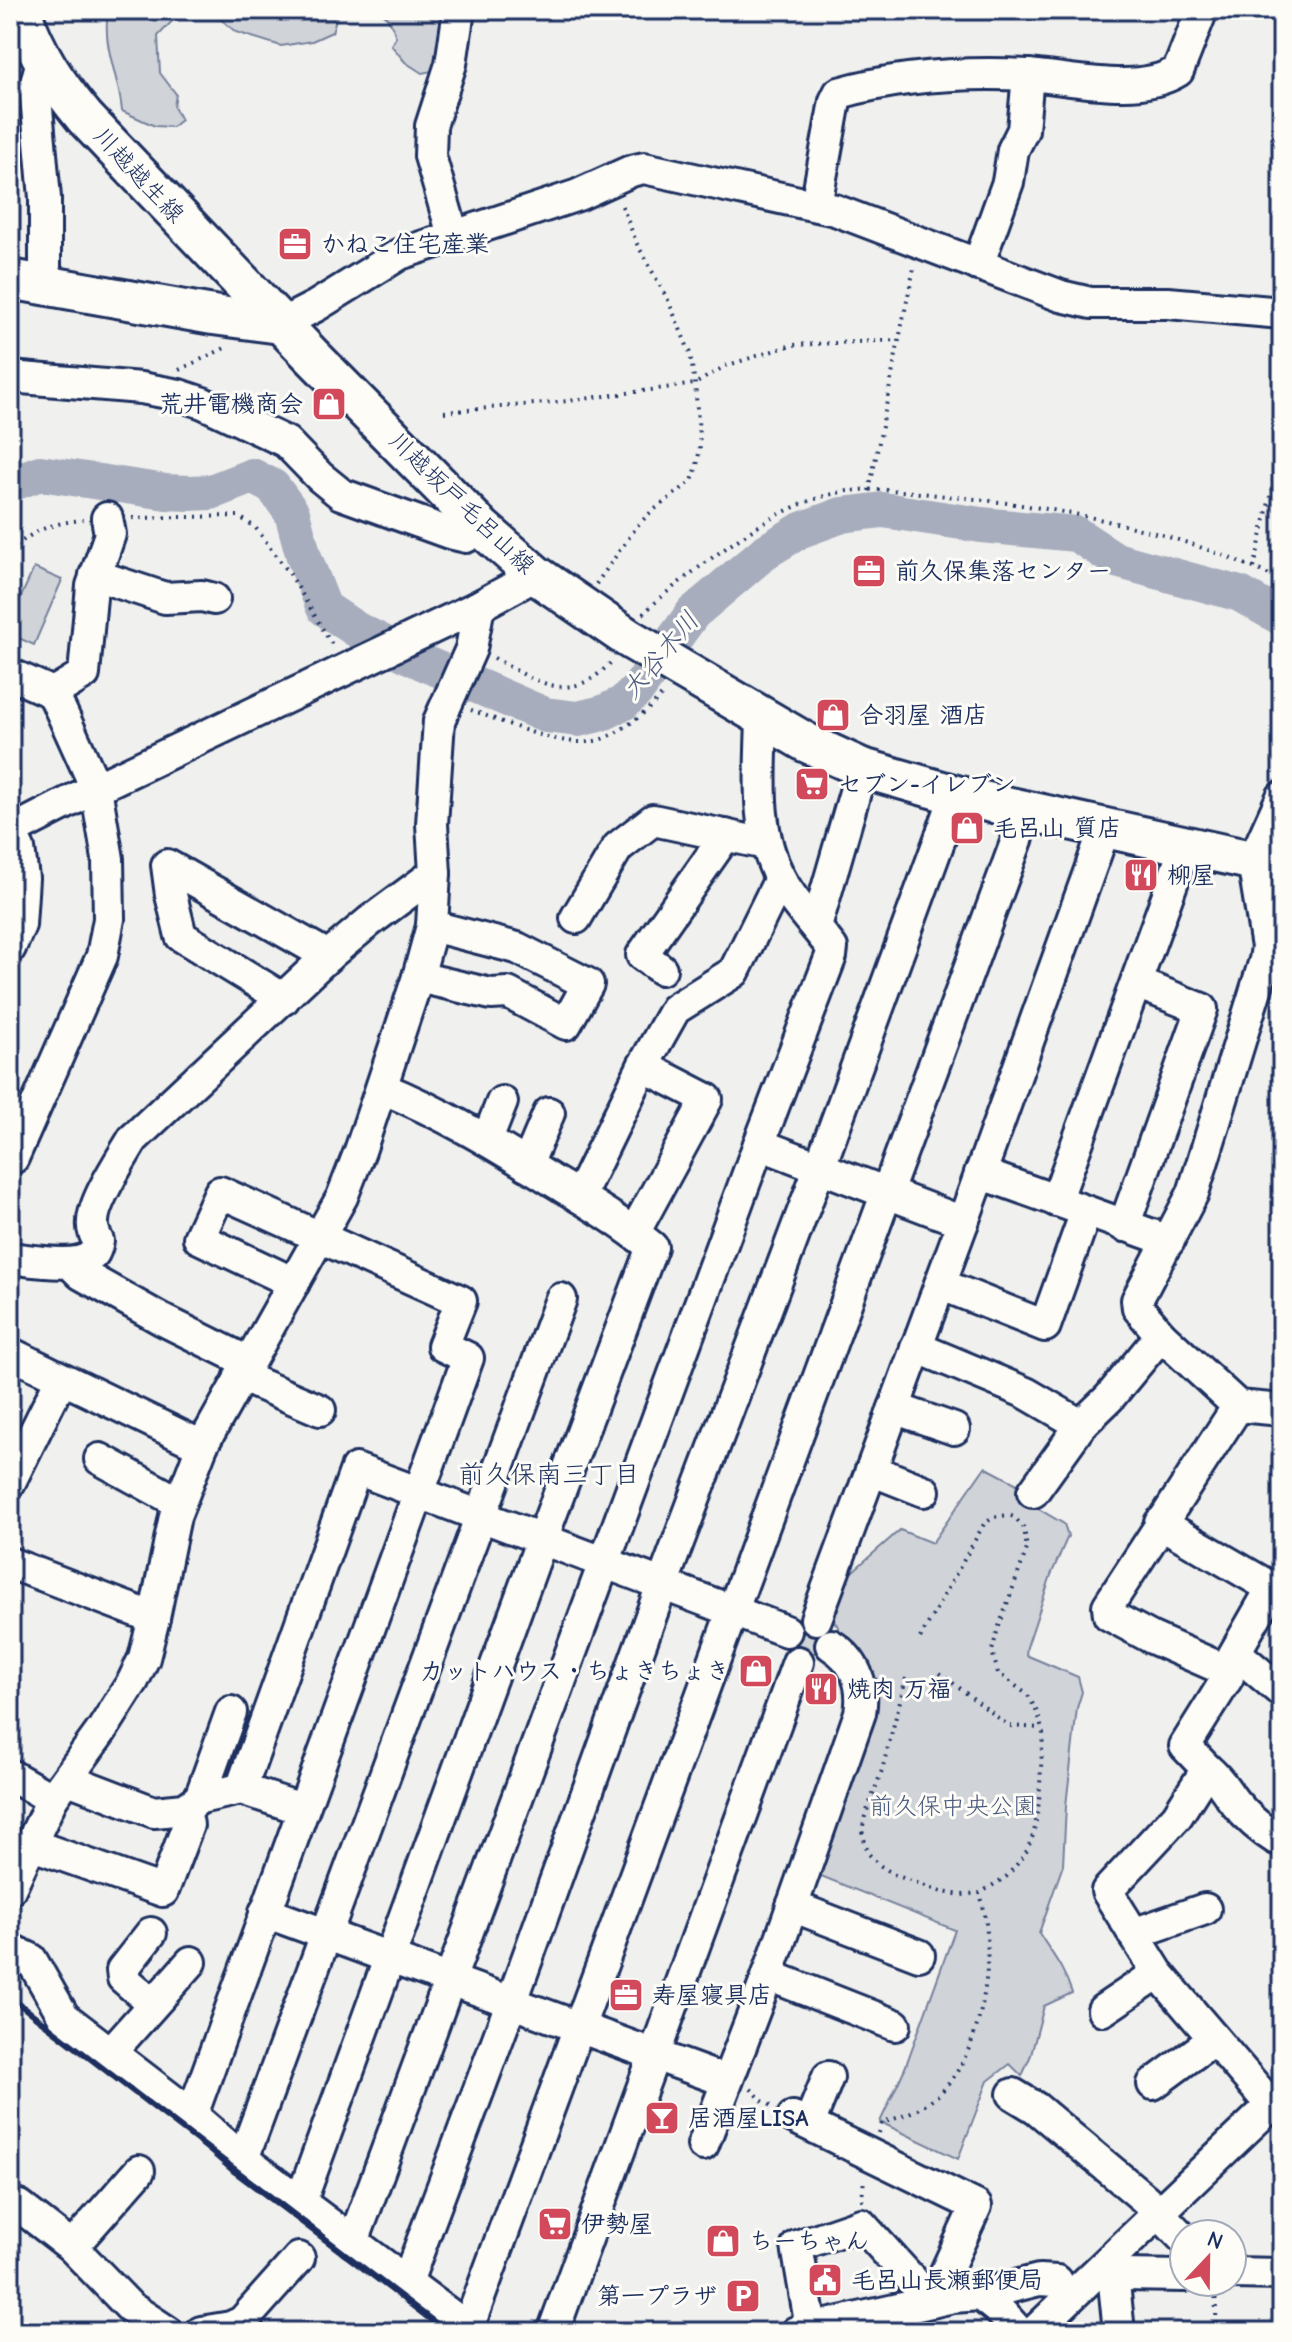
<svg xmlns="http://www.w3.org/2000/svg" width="1292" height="2342" viewBox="0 0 1292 2342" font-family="'Comic Neue','Klee One',sans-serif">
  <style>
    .green { fill: #d0d3d8; stroke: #76819b; stroke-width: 2 }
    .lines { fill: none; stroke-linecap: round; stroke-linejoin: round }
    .river { stroke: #a7adbd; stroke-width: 36 }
    .minor-casing { stroke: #1b2f5e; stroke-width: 36 }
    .major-casing { stroke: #1b2f5e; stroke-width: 44 }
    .path { stroke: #1b2f5e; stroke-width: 4; stroke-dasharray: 2 6; stroke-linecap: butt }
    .minor { stroke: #fdfcf7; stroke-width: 30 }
    .major { stroke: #fdfcf7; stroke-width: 38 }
    .rail { stroke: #1b2f5e; stroke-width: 6 }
    .labels { text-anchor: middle; stroke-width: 6; stroke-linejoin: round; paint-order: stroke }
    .street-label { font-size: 24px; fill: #1b2f5e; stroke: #fdfcf7 }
    .poi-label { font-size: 24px; font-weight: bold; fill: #1b2f5e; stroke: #fdfcf7; text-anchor: start }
    .park-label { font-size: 24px; fill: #48587c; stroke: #fdfcf7 }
    .water-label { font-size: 26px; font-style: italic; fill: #4c5b7f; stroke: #fdfcf7 }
    .neighbourhood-label { font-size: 26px; fill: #1b2f5e; stroke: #fdfcf7 }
  </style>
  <rect width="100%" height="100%" fill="#f0f0ee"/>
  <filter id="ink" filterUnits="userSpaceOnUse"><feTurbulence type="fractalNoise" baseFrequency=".0125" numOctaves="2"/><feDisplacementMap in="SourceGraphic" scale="16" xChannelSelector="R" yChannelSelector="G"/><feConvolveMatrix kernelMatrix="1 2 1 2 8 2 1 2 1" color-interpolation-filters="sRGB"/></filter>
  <g filter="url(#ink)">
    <!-- green -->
    <g class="green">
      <path d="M 108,10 L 186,10 L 175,18 L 158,36 L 160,73 L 176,94 L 174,107 L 181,120 L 172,127 L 155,126 L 122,111 C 119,74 102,50 108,10 Z"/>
      <path d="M 206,10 L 347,10 L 337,16 L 332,32 L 312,41 L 281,46 L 236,32 L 216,15 Z"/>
      <path d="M 374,10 L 450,10 L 437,70 L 422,73 L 405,62 L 391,45 L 396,37 C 392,24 388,13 374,10 Z"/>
      <path d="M 34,568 L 62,580 L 34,645 L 10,634 L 10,621 Z"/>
      <path d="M 985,1467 L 1023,1487 L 1032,1505 L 1064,1524 L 1068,1536 L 1051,1575 L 1027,1647 L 1026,1655 L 1078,1677 L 1082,1692 L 1077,1708 L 1066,1806 L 1063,1865 L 1039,1933 C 1052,1954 1064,1968 1072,1993 L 1044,2006 L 1031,2055 L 1022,2076 L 1010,2064 L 988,2081 L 958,2159 L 880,2122 L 905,2068 L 955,1930 L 811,1872 L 869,1705 L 842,1643 L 838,1626 L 826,1612 L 842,1569 L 852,1572 L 900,1530 L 932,1543 Z"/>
      <circle cx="807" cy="1641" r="14"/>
    </g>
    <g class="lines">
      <!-- river -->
      <path class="river" d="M 10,484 L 40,473 L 166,492 L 190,493 L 211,492 L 252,476 L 273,487 L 292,513 L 304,557 L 324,608 L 357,630 L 424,663 L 545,715 L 578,719 L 603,713 L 623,703 L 638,689 L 693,613 L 765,552 L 801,530 L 842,515 L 883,510 L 981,525 L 1076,534 L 1116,560 L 1240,594 L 1282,618"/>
      <!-- minor casing -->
      <g class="minor-casing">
        <g id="minor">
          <path d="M 42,61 L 35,86 L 45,198 L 45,285"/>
          <path d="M 816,205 L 835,101 L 839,93 C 899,76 965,72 1027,75 C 1072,78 1138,96 1178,71 L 1202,10"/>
          <path d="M 453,235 L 430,156 L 431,126 L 451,64 L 459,10"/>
          <path d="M 978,265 L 1008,182 L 1013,150 L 1023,130 L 1028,75"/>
          <path d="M 281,324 L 316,306 L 400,254 L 578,195 L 631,171 L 644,168 L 835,210 L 1061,296 L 1091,303 L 1168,303 L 1282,313"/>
          <path d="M 10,377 L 141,388 L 179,395 L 203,403 L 286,442 L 320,477 L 341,494 L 449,533 L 466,537 L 482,528"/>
          <path d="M 95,575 L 165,598 L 202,596 L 214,599"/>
          <path d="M 10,674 L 53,693 L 96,788 L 108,859 L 109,919 L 102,956 L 13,1158"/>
          <path d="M 53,693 L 84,674 L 92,586 L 110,534 L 107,518"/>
          <path d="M 1282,797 L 1253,861 L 1267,947 L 1265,960 L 1193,1193 L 1137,1300 L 1138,1308 L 1161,1335 L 1238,1406 L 1282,1410"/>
          <path d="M 10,831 L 19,849 L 23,878 L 20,925 L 10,948"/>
          <path d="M 10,832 L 96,788 L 479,606 L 536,575"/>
          <path d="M 576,918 L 618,847 L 653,820 L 766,844"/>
          <path d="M 816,927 L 862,768"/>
          <path d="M 661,969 L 642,955 L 726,835"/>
          <path d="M 418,977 L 491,994 L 508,993 L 566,1024 L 588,984 L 517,948 L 432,926"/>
          <path d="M 284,999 L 181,936 L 171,895 L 167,865 L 328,956"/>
          <path d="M 487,1140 L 502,1102"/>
          <path d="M 759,1144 L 963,1222"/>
          <path d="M 527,1165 L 549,1113"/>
          <path d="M 980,1173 L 1169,1241"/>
          <path d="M 579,1197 L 643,1066 L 675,1009 L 734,972 L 780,879"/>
          <path d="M 1056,1201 L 1186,845"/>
          <path d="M 1124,1226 L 1202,1009 L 1137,983"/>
          <path d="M 634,1233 L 707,1099 L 643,1066"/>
          <path d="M 10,1258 C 28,1260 81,1270 94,1253 C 95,1252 98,1243 98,1241 C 95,1235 92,1229 93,1222 C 93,1201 122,1158 133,1139 L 328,956 L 370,921 L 435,873"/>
          <path d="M 70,1263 L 81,1274 L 161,1319 L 248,1362"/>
          <path d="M 940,1284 L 1045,1326 L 1086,1212"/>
          <path d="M 916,1347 L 1026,1393 L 1081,1425"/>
          <path d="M 10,1353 L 202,1446"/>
          <path d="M 240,1376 L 320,1410"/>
          <path d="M 894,1408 L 954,1429"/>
          <path d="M 100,1459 L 180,1503"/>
          <path d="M 871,1470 L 924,1491"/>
          <path d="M 10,1482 L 61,1379"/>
          <path d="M 1033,1492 L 1081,1425 L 1109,1398 L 1161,1335"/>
          <path d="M 1160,1523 L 1272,1588 L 1225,1670 L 1228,1677 L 1185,1746 L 1207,1769 L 1177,1816 L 1107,1891 L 1158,1973 L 1271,2105"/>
          <path d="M 10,1563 L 154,1618"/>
          <path d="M 816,1619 L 963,1222 L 1105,828"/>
          <path d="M 1236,1653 L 1282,1692"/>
          <path d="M 1225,1670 L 1152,1638 L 1109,1615 L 1108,1606 L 1238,1406"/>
          <path d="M 1207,1769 C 1222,1781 1225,1791 1236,1804 C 1247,1817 1262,1830 1276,1839 L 1282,1838"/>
          <path d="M 10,1775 L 52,1799"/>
          <path d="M 68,1779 L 154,1812 L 185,1809 L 200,1798 L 241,1789 L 302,1809"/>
          <path d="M 241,1789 L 356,1469 L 786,1631"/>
          <path d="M 200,1798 L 231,1712"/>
          <path d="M 30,1844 L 163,1891 L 188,1825 L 185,1809"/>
          <path d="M 10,1889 L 52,1799 L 102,1730 L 133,1681 L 144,1658 L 154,1618 L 175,1516 L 202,1446 L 342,1197 L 360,1151 L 418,977 L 432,926 L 435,873 L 432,824 L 439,721 L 471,649 L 479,606"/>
          <path d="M 792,1906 L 919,1955"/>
          <path d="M 265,1912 L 726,2081"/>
          <path d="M 151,1933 L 122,1970 L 123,1978 L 153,2004"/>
          <path d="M 1133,1934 L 1205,1909"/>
          <path d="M 10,1949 L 31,1959 L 64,2017 L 192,2115 L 243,2159 L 473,2332"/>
          <path d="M 768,1975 L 895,2025"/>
          <path d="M 1103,2010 L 1158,1973"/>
          <path d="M 111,2052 L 191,1962"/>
          <path d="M 1153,2084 L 1214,2039"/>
          <path d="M 1013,2094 L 1036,2108 L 1145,2199 L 1184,2239"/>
          <path d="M 192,2115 L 468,1358 L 443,1346 L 461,1301 L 220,1192 L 199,1238 L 294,1283"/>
          <path d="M 793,2117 L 976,2206 L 932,2302 L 861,2224 L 797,2246 L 811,2328"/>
          <path d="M 809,2124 L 828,2077"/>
          <path d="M 703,2145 L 768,1975 L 860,1713 C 865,1685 855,1660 831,1645"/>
          <path d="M 243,2159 L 561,1299"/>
          <path d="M 301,2201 L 542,1539 L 652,1247 C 620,1221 584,1200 550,1179 C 494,1144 443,1113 382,1088"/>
          <path d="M 10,2203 L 19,2206 L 72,2247 L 130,2307 L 168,2332"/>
          <path d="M 353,2242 L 759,1144 L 831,956 L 832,948 C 815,925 793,903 780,878 C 754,829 761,770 762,717"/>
          <path d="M 72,2247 L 139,2171"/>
          <path d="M 1102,2268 L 1114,2283 L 1119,2332"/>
          <path d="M 1232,2273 L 1282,2274"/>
          <path d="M 1122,2275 L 1184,2276"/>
          <path d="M 407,2282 L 512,2001 L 662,1585 L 819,1169 L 956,795"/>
          <path d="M 980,2295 L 1039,2280 L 1057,2281"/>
          <path d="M 468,2328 L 1028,810"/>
          <path d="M 201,2332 L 231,2327 L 242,2322 L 299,2258"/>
          <path d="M 553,2332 L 798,1662"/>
          <path d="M 796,2332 L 953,2297 L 980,2295 L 999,2310 L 1019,2332"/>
          <path d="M 1034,2332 L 1282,2095"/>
        </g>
      </g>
      <!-- major casing -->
      <g class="major-casing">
        <g id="major">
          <path d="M 21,10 C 36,54 56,83 85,118 L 311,355 L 482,528 L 536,575 L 628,638 L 807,743 L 862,768 L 956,795 L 1282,867"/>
          <path d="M 10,279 L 213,315 L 281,324"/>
        </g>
      </g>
      <!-- path -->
      <g class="path">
        <path d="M 179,370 L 229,346"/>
        <path d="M 444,412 L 568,401 L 695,384 L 725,366 L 792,345 L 898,340"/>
        <path d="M 869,491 C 885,415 898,339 915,264"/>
        <path d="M 132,518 L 238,516 L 255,527 L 290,574 L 334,648"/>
        <path d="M 10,551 C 34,530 51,523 83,520"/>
        <path d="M 1254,568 L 1282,444"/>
        <path d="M 596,584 L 638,525 L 651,512 L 692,481 L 697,466 L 700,446 L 695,384 L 690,353 L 668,300 L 637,244 L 620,201"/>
        <path d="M 643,614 C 663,594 686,577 709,560 C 748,532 784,506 832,494 C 869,485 909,492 947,496 C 1061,507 1178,530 1282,581"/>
        <path d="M 494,658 C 540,684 572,706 613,660"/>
        <path d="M 471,710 C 505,722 563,750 599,740 C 622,733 649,710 665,692"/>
        <path d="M 940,1673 L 1009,1726 L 1042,1728"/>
        <path d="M 906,1678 L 882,1770 L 865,1816 L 862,1831 L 868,1853 L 879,1865 L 895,1875 L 942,1892 L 962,1895 L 980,1893 L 1006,1877 L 1025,1855 L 1034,1833 L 1039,1802 L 1043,1734 L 1038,1714 L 1028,1695 L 998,1673 L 992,1651 L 997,1632 L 1027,1549 L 1024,1528 L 1014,1517 L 1008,1515 L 994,1517 L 984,1524 L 919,1640"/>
        <path d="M 751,2089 L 763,2101 L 772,2106"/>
        <path d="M 879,2133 L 882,2123 C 901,2117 922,2109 937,2096 C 984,2054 998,1951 980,1894"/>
        <path d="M 862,2201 L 864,2178"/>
        <path d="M 1215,2290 L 1217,2332"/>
      </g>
      <!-- minor -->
      <use href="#minor" class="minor"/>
      <!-- major -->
      <use href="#major" class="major"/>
      <!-- rail -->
      <path class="rail" d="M 10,1997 L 447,2332"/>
    </g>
  </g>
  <!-- icons -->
  <defs>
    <g id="office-square" transform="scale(1.8)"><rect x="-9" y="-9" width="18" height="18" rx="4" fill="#d1495b" stroke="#fdfcf7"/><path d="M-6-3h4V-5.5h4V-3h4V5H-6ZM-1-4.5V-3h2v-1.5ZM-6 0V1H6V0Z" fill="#fff"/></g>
    <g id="shop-square" transform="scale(1.8)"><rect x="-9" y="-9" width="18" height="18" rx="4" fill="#d1495b" stroke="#fdfcf7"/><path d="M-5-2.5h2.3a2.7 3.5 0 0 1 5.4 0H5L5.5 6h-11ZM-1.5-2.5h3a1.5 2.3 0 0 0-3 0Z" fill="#fff"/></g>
    <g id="supermarket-square" transform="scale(1.8)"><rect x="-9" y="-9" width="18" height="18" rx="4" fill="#d1495b" stroke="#fdfcf7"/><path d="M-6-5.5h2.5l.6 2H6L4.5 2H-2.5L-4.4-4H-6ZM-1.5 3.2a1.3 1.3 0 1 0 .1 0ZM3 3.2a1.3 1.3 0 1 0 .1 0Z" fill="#fff"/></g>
    <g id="restaurant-square" transform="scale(1.8)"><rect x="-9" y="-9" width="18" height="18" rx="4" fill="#d1495b" stroke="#fdfcf7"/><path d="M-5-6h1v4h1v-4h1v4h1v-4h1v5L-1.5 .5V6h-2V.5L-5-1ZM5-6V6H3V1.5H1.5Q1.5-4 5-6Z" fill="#fff"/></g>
    <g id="bar-square" transform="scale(1.8)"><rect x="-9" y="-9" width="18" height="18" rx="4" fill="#d1495b" stroke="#fdfcf7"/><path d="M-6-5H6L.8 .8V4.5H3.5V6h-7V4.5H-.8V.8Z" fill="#fff"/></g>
    <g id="civic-square" transform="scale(1.8)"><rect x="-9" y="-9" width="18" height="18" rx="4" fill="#d1495b" stroke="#fdfcf7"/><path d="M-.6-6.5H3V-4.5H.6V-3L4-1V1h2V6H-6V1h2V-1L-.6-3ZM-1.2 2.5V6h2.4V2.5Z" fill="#fff"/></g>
    <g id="parking-square" transform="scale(1.8)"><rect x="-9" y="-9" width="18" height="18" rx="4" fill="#d1495b" stroke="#fdfcf7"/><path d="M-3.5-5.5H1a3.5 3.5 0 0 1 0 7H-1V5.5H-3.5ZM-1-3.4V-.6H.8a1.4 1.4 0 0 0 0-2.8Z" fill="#fff"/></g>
  </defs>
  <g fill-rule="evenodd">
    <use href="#office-square" x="295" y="244"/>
    <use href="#shop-square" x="329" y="404"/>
    <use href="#office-square" x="869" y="571"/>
    <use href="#shop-square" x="833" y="715"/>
    <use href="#supermarket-square" x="812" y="784"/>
    <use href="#shop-square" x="967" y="828"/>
    <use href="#restaurant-square" x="1141" y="875"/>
    <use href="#shop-square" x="756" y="1671"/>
    <use href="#restaurant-square" x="821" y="1689"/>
    <use href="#office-square" x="626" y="1995"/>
    <use href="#bar-square" x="662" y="2118"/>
    <use href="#supermarket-square" x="555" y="2224"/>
    <use href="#shop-square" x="723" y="2241"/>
    <use href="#civic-square" x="825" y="2280"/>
    <use href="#parking-square" x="743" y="2296"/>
  </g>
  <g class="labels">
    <!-- street labels -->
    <g class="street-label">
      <text transform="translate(139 175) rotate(47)" y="8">川越越生線</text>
      <text transform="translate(462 503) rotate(44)" y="8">川越坂戸毛呂山線</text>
    </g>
    <!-- poi labels -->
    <g class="poi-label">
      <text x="321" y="252">かねこ住宅産業</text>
      <text x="303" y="412" text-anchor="end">荒井電機商会</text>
      <text x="895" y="579">前久保集落センター</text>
      <text x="859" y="723">合羽屋 酒店</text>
      <text x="838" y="792">セブン-イレブン</text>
      <text x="993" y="836">毛呂山 質店</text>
      <text x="1167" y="883">柳屋</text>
      <text x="730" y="1679" text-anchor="end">カットハウス・ちょきちょき</text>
      <text x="847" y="1697">焼肉 万福</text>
      <text x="652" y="2003">寿屋寝具店</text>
      <text x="688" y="2126">居酒屋LISA</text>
      <text x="581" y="2232">伊勢屋</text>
      <text x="749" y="2249">ちーちゃん</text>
      <text x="851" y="2288">毛呂山長瀬郵便局</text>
      <text x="717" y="2304" text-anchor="end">第一プラザ</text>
    </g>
    <!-- park labels -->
    <g class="park-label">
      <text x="953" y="1814">前久保中央公園</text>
    </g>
    <!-- water labels -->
    <g class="water-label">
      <text transform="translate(660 655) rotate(-50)" y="9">大谷木川</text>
    </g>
    <!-- neighbourhood labels -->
    <g class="neighbourhood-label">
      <text x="549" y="1483">前久保南三丁目</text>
    </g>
  </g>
  <!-- margin -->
  <rect width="1292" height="2342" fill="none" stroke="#fdfcf7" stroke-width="40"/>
  <rect x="20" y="20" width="1252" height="2302" fill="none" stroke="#1b2f5e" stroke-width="3" filter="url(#ink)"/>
  <!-- north arrow -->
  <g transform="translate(1208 2258) rotate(22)"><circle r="38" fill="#fdfcf7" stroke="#a3aaba" stroke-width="2"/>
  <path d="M0-6L14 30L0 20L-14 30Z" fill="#d1495b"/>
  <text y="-12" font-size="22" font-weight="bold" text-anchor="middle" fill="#1b2f5e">N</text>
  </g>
</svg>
